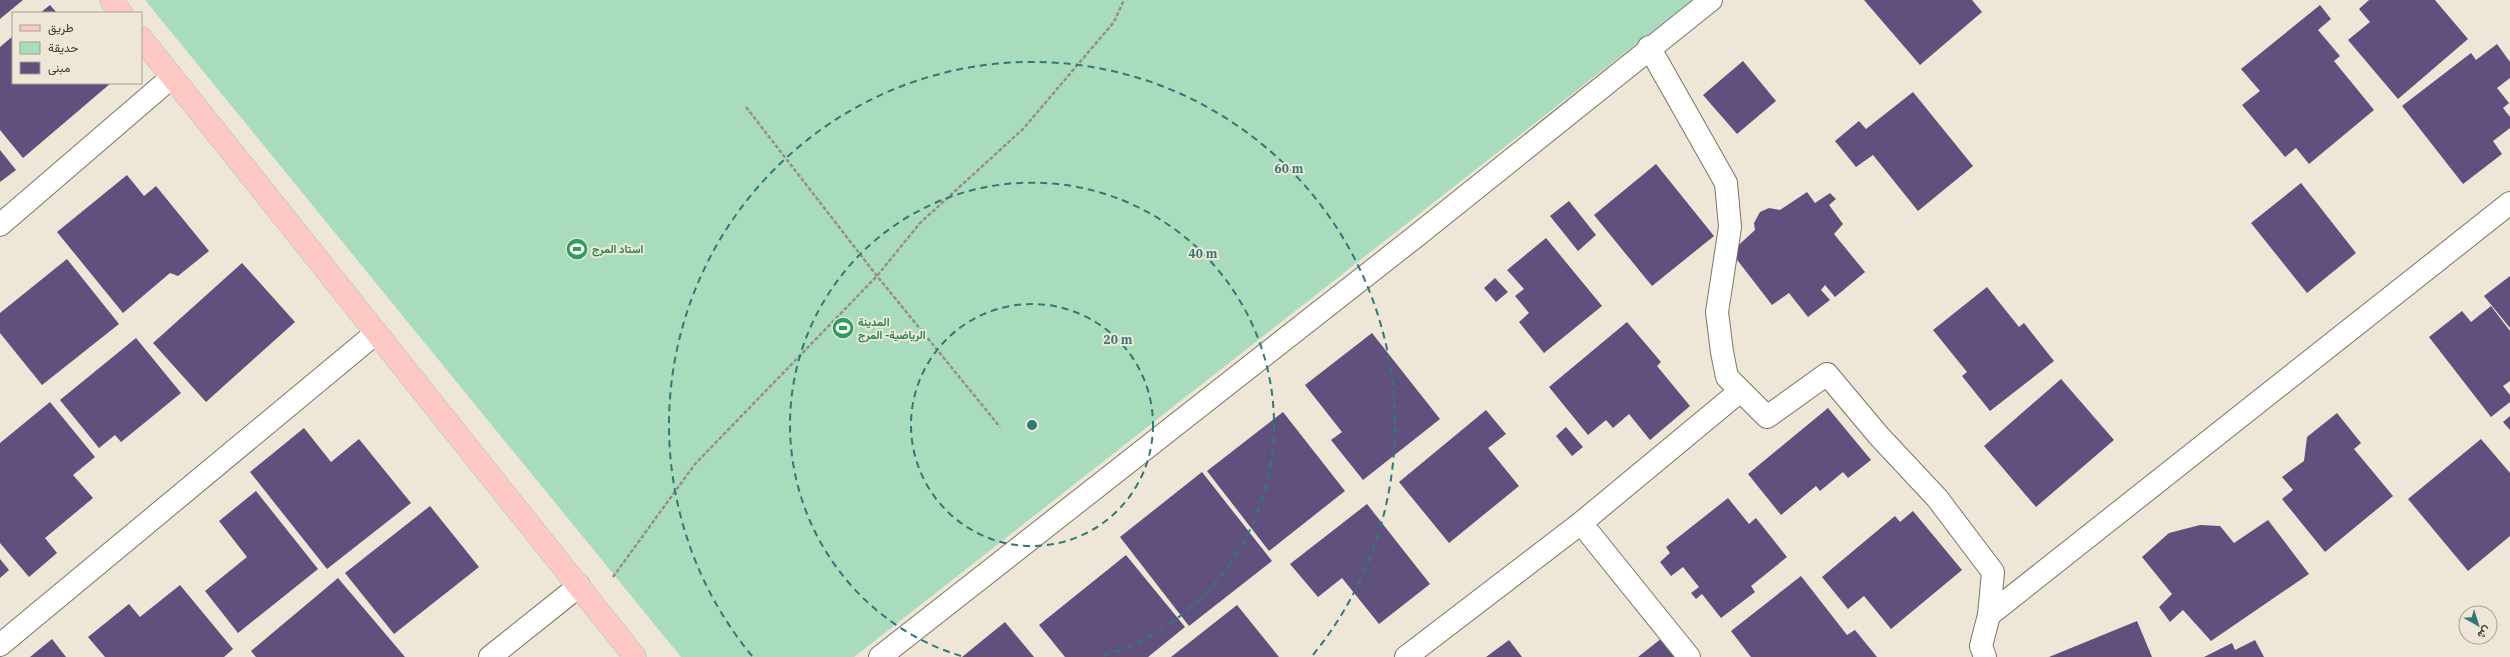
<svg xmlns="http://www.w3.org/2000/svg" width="2510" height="657" viewBox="0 0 2510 657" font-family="'IBM Plex Serif',Vazirmatn,serif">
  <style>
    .green { fill: #a9dcbd }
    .building { fill: #60507d }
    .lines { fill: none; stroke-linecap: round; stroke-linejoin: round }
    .minor-casing { stroke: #7b7466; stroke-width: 24 }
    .major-casing { stroke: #cccbc9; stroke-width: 24 }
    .path { stroke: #959085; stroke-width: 2.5; stroke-dasharray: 4 2; stroke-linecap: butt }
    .minor { stroke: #fff; stroke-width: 22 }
    .major { stroke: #fdc8c4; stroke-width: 22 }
    .ring { fill: none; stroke: #307976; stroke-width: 2; stroke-dasharray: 7 5 }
    .labels { text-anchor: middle; stroke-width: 4; stroke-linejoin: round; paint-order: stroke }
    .leisure-label { font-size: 11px; font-weight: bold; fill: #27864d; stroke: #eee7d7; text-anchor: start }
    .centre { fill: #307976; stroke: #eee7d7; stroke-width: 2 }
    .ring-label { font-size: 12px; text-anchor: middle; font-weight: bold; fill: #307976; stroke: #eee7d7; stroke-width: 4; stroke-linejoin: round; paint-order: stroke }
  </style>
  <rect width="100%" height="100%" fill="#eee7d7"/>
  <!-- green -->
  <path class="green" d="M 145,0 L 1692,0 L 854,657 L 681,657 Z"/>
  <!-- building -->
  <g class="building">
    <path d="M 0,0 L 23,0 L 0,19 Z"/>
    <path d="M 1864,0 L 1972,0 L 1982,12 L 1920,65 Z"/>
    <path d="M 2369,0 L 2435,0 L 2468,39 L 2398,99 L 2348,40 L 2370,22 L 2359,9 Z"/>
    <path d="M 50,5 L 57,13 L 40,13 Z"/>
    <path d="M 2320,5 L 2331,19 L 2318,30 L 2340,56 L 2334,61 L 2374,110 L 2309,164 L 2296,148 L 2285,157 L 2242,105 L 2260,91 L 2241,69 Z"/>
    <path d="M 13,36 L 13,83 L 111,83 L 23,158 L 0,130 L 0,47 Z"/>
    <path d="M 2497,44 L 2510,62 L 2510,78 L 2497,88 L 2509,103 L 2503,108 L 2510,117 L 2510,128 L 2493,141 L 2502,154 L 2463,184 L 2402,106 L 2471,53 L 2476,60 Z"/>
    <path d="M 1743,61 L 1776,101 L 1737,134 L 1703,95 Z"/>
    <path d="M 1913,92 L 1973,166 L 1918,211 L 1873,155 L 1856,167 L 1835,141 L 1859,121 L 1866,129 Z"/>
    <path d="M 0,150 L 16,170 L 0,182 Z"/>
    <path d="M 1656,164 L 1714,236 L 1652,286 L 1594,215 Z"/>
    <path d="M 127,175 L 144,196 L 156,186 L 209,251 L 178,276 L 170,273 L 123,313 L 57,232 Z"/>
    <path d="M 2301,183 L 2356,253 L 2307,293 L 2251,223 Z"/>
    <path d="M 1807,192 L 1815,203 L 1830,193 L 1836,199 L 1829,205 L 1843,224 L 1834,234 L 1865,272 L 1835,297 L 1825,285 L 1821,290 L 1830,300 L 1808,317 L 1789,293 L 1772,305 L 1731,252 L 1755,230 L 1754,223 L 1760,212 L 1769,208 L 1780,210 Z"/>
    <path d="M 1569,201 L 1596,235 L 1578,251 L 1550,216 Z"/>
    <path d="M 1546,238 L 1602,306 L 1544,353 L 1519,322 L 1529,313 L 1515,296 L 1524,289 L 1507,270 Z"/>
    <path d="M 67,259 L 119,324 L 42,385 L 0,333 L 0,313 Z"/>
    <path d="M 242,263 L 295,322 L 206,402 L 153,343 Z"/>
    <path d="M 2510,276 L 2510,328 L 2484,296 Z"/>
    <path d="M 1495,278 L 1508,292 L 1496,302 L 1484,288 Z"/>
    <path d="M 1987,287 L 2019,327 L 2024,323 L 2054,361 L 1990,411 L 1962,376 L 1967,372 L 1933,330 Z"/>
    <path d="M 2491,306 L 2510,331 L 2510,381 L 2503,386 L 2510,395 L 2510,402 L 2491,417 L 2429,337 L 2462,311 L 2471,322 Z"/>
    <path d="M 1627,322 L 1661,362 L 1657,366 L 1690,406 L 1650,440 L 1629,414 L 1613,428 L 1606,420 L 1588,435 L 1549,387 Z"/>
    <path d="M 1372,333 L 1440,419 L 1363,480 L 1331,440 L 1342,432 L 1305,385 Z"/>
    <path d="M 136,338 L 181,393 L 121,442 L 115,435 L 99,448 L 60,400 Z"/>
    <path d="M 2061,379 L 2114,440 L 2036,507 L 1984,446 Z"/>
    <path d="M 50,402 L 95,457 L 73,475 L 93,498 L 45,538 L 57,553 L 29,577 L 0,543 L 0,443 Z"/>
    <path d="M 1828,408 L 1871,460 L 1848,478 L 1843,472 L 1820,491 L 1816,486 L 1781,515 L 1748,474 Z"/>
    <path d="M 1486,410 L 1506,434 L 1488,448 L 1519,486 L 1449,543 L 1399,482 Z"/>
    <path d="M 1283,412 L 1345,491 L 1269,551 L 1207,471 Z"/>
    <path d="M 2337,413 L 2361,443 L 2354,449 L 2393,496 L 2325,552 L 2282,499 L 2293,490 L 2282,477 L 2304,461 L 2307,437 Z"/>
    <path d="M 2510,416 L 2510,430 L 2503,422 Z"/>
    <path d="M 1566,427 L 1583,447 L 1572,456 L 1556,436 Z"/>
    <path d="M 304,428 L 331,462 L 359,439 L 411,503 L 327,569 L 250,472 Z"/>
    <path d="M 2481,439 L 2510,473 L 2510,536 L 2468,571 L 2408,499 Z"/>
    <path d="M 1202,472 L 1272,561 L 1189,626 L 1120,537 Z"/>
    <path d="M 256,491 L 318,569 L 238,633 L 205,591 L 247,557 L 219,521 Z"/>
    <path d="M 1728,498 L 1749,524 L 1756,518 L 1787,557 L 1751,586 L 1755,592 L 1721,618 L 1702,594 L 1696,599 L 1691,593 L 1699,587 L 1683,567 L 1671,576 L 1660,562 L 1670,553 L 1666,547 Z"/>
    <path d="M 1367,504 L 1430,584 L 1379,624 L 1342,578 L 1318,597 L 1290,564 Z"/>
    <path d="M 430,506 L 479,567 L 394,634 L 345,573 Z"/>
    <path d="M 1913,511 L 1962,570 L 1891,629 L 1864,596 L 1848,609 L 1822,577 L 1895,516 L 1900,522 Z"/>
    <path d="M 2268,520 L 2309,574 L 2211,641 L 2183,610 L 2170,622 L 2159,607 L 2172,594 L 2142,557 L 2169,533 L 2200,525 L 2220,526 L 2234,543 Z"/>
    <path d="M 1126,555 L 1185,627 L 1148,657 L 1065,657 L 1039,625 Z"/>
    <path d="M 0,559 L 9,570 L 0,578 Z"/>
    <path d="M 1801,576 L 1847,635 L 1855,630 L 1877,657 L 1751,657 L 1731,631 Z"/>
    <path d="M 338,578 L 405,657 L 256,657 L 251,651 Z"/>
    <path d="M 180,585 L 233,649 L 224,657 L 105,657 L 88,637 L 129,604 L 140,617 Z"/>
    <path d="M 1237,605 L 1279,657 L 1171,657 Z"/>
    <path d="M 2137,621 L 2152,657 L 2049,657 Z"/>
    <path d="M 1005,622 L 1034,657 L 962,657 Z"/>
    <path d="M 1662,638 L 1677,657 L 1638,657 Z"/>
    <path d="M 52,639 L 66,657 L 30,657 Z"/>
    <path d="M 1509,640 L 1522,657 L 1486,657 Z"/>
    <path d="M 2255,640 L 2264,657 L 2204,657 L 2232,643 L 2235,650 Z"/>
  </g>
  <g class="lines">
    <!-- minor casing -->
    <g class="minor-casing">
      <g id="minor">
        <path d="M 1649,47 L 1726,183 L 1730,227 L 1717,312 L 1722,352 L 1727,377 L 1767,417 L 1827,374 L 1879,436 L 1937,498 L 1993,572 L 1989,615 L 1981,646 L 1985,657"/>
        <path d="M 0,225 L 172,77"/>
        <path d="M 1581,523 L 1689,657"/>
        <path d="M 1989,615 L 2510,203"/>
        <path d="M 0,645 L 376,333"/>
        <path d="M 490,657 L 579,586"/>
        <path d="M 880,657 L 1415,237 L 1711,0"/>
        <path d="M 1406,657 L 1581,523 L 1739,392"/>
      </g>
    </g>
    <!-- major casing -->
    <g class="major-casing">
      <g id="major">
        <path d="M 111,0 L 121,13"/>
        <path d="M 141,38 L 635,657"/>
      </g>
    </g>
    <!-- path -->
    <g class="path">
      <path d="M 746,107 L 877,276 L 1000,427"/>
      <path d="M 613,577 L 695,464 L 877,276 L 920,223 L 1023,129 L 1114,22 L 1124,0"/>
    </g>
    <!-- minor -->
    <use href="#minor" class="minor"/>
    <!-- major -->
    <use href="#major" class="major"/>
  </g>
  <!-- distance rings -->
  <g class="ring">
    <circle cx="1032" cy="425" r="121"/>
    <path d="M961 656A242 242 0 1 1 1103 656"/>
    <path d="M752 656A363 363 0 1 1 1312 656"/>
  </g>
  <!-- icons -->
  <defs>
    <g id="stadium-disc" transform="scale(1.15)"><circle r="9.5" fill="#2e9e5b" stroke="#eee7d7"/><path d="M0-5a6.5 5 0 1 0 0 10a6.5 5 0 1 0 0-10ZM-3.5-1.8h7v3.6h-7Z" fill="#fff"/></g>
  </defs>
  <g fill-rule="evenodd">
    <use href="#stadium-disc" x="577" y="249"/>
    <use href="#stadium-disc" x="843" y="328"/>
  </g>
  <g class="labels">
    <!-- leisure labels -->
    <g class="leisure-label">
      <text x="592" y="253">استاد المرج</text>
      <text x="858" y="326">المدينة<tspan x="858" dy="13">الرياضية- المرج</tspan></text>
    </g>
  </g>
  <circle cx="1032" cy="425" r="6" class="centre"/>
  <g class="ring-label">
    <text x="1289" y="173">60 m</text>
    <text x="1203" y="258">40 m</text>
    <text x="1118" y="344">20 m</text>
  </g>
  <!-- legend -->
  <rect x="12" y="12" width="130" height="72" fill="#eee7d7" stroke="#a6a195"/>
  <rect x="20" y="25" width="20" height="6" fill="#fdc8c4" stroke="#a6a195"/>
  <text x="48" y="32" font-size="12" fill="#3b3831">طريق</text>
  <rect x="20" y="42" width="20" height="12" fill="#a9dcbd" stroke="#a6a195"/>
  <text x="48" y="52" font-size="12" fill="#3b3831">حديقة</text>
  <rect x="20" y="62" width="20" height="12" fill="#60507d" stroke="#a6a195"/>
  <text x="48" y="72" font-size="12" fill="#3b3831">مبنى</text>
  <!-- north arrow -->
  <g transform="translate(2478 625) rotate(141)"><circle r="19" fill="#eee7d7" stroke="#a6a195"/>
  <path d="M0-3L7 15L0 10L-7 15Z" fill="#307976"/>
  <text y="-6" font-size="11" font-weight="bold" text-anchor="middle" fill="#3b3831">ش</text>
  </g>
</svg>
